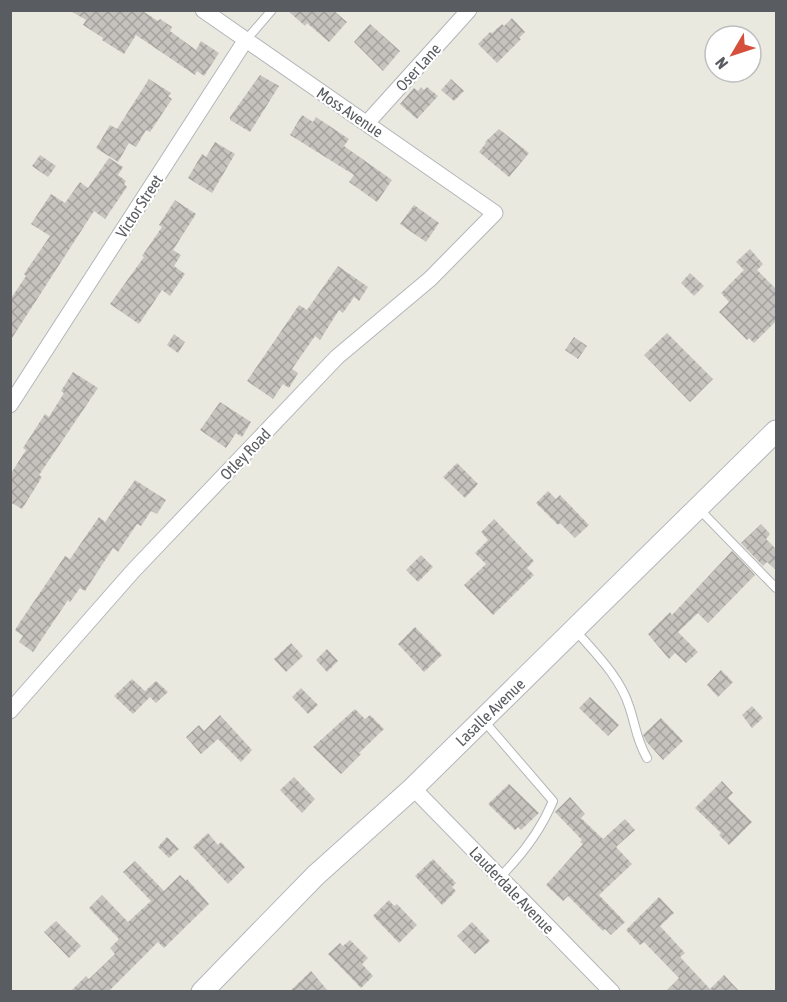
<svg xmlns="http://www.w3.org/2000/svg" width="787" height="1002" viewBox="0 0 787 1002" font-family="'Asap Condensed',sans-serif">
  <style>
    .building { fill: url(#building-cross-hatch) }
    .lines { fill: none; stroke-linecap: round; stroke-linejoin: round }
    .lane-casing { stroke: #b3b6ba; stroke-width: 10 }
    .street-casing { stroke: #b3b6ba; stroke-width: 17 }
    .secondary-casing { stroke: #b4b7bc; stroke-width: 23 }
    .lane { stroke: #fff; stroke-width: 8 }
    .street { stroke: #fff; stroke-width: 15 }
    .secondary { stroke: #fff; stroke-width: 21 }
    .labels { text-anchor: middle; stroke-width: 4.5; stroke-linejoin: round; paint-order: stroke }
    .street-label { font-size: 16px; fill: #595c60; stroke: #fff }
  </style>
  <defs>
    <pattern id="building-cross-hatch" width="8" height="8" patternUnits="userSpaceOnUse" patternTransform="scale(1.5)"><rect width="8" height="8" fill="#c6c3be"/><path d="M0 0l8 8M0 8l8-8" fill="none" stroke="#a4a29e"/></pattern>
  </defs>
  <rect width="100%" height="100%" fill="#eae9e0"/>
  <!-- building -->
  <g class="building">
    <path d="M 69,10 L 141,10 L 158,21 L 160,19 L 172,27 L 170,31 L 196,50 L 201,41 L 219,53 L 204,76 L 197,71 L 195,75 L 136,35 L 124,54 L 102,40 L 103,38 L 83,25 L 86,20 Z"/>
    <path d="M 287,10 L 333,10 L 347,22 L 329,42 L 307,23 L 305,26 Z"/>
    <path d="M 512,18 L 525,32 L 519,38 L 521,39 L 497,63 L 478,44 L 490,32 L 492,33 L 502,24 L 504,26 Z"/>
    <path d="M 370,24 L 400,51 L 383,71 L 354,42 Z"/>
    <path d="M 260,75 L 279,86 L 250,132 L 230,120 L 230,117 Z"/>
    <path d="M 149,79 L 171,93 L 168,96 L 172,99 L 150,132 L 146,130 L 136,147 L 129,143 L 118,162 L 96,148 L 110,125 L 117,129 Z"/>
    <path d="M 451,79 L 464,91 L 454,101 L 441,90 Z"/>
    <path d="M 421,87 L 424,90 L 427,87 L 438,96 L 417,119 L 400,104 L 414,88 L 418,91 Z"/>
    <path d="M 302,115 L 313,122 L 316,117 L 349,139 L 344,146 L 392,180 L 377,202 L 349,182 L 354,175 L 290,135 Z"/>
    <path d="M 499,129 L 529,153 L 509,177 L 479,152 L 486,143 L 485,142 Z"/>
    <path d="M 215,142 L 235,154 L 212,193 L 188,178 L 202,154 L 206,157 Z"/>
    <path d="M 40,155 L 56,166 L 48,177 L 32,166 Z"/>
    <path d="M 109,158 L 123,167 L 118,175 L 126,181 L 124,184 L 127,187 L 105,219 L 94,211 L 10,341 L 10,300 L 26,276 L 24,274 L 50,236 L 31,224 L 51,194 L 65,203 L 80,182 L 88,188 Z"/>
    <path d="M 175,200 L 196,214 L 173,250 L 181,255 L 174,266 L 185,274 L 170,296 L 162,290 L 139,324 L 110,304 L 144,257 L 142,256 L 162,227 L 159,225 Z"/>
    <path d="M 414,205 L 439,223 L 426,242 L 400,224 Z"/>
    <path d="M 750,249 L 763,264 L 757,270 L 777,290 L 777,320 L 754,343 L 749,338 L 747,340 L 719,312 L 729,302 L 721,293 L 744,270 L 736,262 Z"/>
    <path d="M 338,266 L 368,287 L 359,301 L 354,297 L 343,313 L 339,310 L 320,340 L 315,336 L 292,369 L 298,373 L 289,388 L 283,384 L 273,399 L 247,381 L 299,305 L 307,310 Z"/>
    <path d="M 690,273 L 704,286 L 694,296 L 681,283 Z"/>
    <path d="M 667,333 L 713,379 L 690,402 L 644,355 Z"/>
    <path d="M 174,334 L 185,342 L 178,353 L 167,345 Z"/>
    <path d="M 574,337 L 587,346 L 578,359 L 565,350 Z"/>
    <path d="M 73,372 L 98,388 L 39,475 L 42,477 L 22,509 L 10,502 L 10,475 L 26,450 L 23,448 L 45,414 L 49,417 L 64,393 L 61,391 Z"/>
    <path d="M 220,402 L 251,422 L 242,437 L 236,433 L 226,448 L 200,430 Z"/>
    <path d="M 457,463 L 478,484 L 465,498 L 443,477 Z"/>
    <path d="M 135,480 L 166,500 L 157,514 L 151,511 L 141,526 L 137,524 L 118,552 L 113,548 L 85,591 L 80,588 L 70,602 L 68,600 L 33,652 L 19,642 L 23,636 L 15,630 L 20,622 L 65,556 L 70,559 L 99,517 L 105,522 Z"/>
    <path d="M 548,491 L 556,499 L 560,495 L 589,525 L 575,538 L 560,523 L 558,525 L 536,503 Z"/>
    <path d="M 494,519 L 534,561 L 527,568 L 534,575 L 493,615 L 464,585 L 486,564 L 475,553 L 488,540 L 481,532 Z"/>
    <path d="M 761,524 L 770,534 L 766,539 L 777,550 L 777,571 L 767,562 L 763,566 L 741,543 Z"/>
    <path d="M 732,551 L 755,575 L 708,623 L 698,613 L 678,632 L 698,652 L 686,663 L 675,653 L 669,659 L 648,634 L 670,612 L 672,615 Z"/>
    <path d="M 421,555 L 433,567 L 418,582 L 406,570 Z"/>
    <path d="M 415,627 L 442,655 L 424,672 L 398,644 Z"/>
    <path d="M 291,643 L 303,656 L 286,672 L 274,659 Z"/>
    <path d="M 327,649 L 338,661 L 327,672 L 316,660 Z"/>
    <path d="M 721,670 L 733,682 L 718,697 L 707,685 Z"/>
    <path d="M 132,679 L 145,691 L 156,681 L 168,692 L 156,703 L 150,697 L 133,714 L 114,696 Z"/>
    <path d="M 301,688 L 318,705 L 308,714 L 292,697 Z"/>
    <path d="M 590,697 L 619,725 L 608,736 L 579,708 Z"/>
    <path d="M 752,706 L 763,718 L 752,728 L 742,715 Z"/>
    <path d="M 355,709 L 365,719 L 370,715 L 384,729 L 359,753 L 361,754 L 341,774 L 313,747 Z"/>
    <path d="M 220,715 L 252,750 L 241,762 L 218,739 L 201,754 L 186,737 L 199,725 L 204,731 Z"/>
    <path d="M 661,718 L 683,741 L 663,760 L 646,741 L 643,735 Z"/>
    <path d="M 294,777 L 315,799 L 302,813 L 280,790 Z"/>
    <path d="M 722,781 L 733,793 L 728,798 L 752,822 L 729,845 L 719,835 L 721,833 L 695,808 Z"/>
    <path d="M 509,784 L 539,813 L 521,830 L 518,827 L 515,830 L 488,804 Z"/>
    <path d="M 570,797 L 585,814 L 581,818 L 603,839 L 625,819 L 635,830 L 616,847 L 632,864 L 599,895 L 625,922 L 611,935 L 605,929 L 603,931 L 568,896 L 563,901 L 546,885 L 583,844 L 580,842 L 582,840 L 555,812 Z"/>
    <path d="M 208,833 L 218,845 L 221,842 L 245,867 L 228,884 L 193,847 Z"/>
    <path d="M 167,837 L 179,849 L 169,858 L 158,847 Z"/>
    <path d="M 433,859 L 456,883 L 452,887 L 456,891 L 442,905 L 415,876 Z"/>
    <path d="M 135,861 L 164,891 L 180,875 L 186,881 L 187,879 L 209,904 L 164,948 L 158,942 L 108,992 L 70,992 L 86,976 L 89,979 L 115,954 L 110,948 L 119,939 L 89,908 L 102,895 L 128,922 L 151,901 L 123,872 Z"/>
    <path d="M 659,897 L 674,913 L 660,926 L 685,953 L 680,957 L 710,989 L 724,975 L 740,992 L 665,992 L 679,978 L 644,942 L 640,945 L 626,930 Z"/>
    <path d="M 389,900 L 394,906 L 397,904 L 417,925 L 399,943 L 373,916 Z"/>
    <path d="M 56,921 L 81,946 L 69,958 L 44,932 Z"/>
    <path d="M 472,922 L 490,941 L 475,954 L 457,936 Z"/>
    <path d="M 350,940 L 368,958 L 362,964 L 373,976 L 361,988 L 328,954 L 340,943 L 343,946 Z"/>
    <path d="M 311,971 L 329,992 L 289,992 Z"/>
  </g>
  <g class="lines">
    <!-- lane casing -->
    <g class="lane-casing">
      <g id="lane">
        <path d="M 246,40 L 272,10"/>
        <path d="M 699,509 L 776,588"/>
        <path d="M 576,631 C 595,653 620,677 629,706 C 636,726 636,739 647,758"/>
        <path d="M 484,721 L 553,801 C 541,830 522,855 500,877"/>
      </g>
    </g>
    <!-- street casing -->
    <g class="street-casing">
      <g id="street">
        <path d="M 367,123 L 469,10"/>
        <path d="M 10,405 L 245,41"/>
        <path d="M 10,711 L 133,571 L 337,357 L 430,279 L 495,213 L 203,10"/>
        <path d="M 413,788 L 612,992"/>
      </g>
    </g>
    <!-- secondary casing -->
    <g class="secondary-casing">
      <path id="secondary" d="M 202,992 L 316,875 L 413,788 L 776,431"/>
    </g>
    <!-- lane -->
    <use href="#lane" class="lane"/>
    <!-- street -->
    <use href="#street" class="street"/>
    <!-- secondary -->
    <use href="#secondary" class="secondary"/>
  </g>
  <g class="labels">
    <!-- street labels -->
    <g class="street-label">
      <text transform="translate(418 67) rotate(-48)" y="6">Oser Lane</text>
      <text transform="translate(350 112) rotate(34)" y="6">Moss Avenue</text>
      <text transform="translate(139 206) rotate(-57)" y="6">Victor Street</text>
      <text transform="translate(245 454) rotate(-46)" y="6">Otley Road</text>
      <text transform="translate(490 712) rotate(-44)" y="6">Lasalle Avenue</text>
      <text transform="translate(512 890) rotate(46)" y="6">Lauderdale Avenue</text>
    </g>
  </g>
  <!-- border -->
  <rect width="787" height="1002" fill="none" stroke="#595c60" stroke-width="24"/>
  <!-- north arrow -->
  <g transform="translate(733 54) rotate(231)"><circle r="28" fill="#ffffff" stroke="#bdbebf" stroke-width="1.5"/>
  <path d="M0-4.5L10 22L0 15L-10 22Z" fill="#d64f3b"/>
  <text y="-9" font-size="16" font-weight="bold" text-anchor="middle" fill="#595c60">N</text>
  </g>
</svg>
